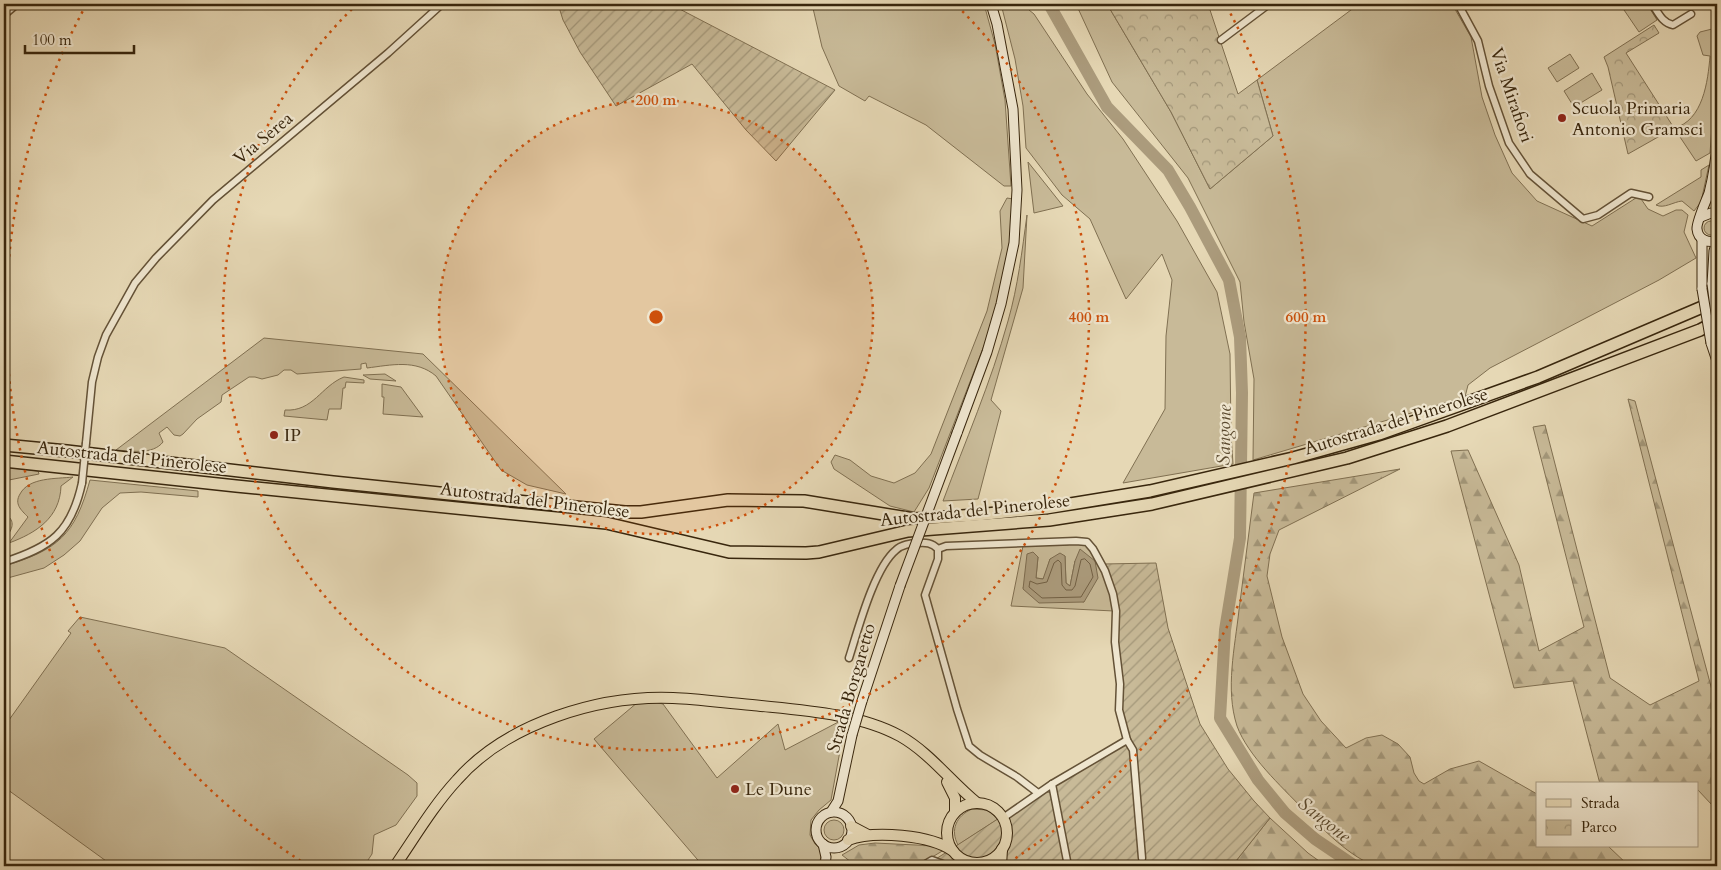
<svg xmlns="http://www.w3.org/2000/svg" width="1721" height="870" viewBox="0 0 1721 870" font-family="Cardo,serif">
  <style>
    .grass { fill: #c8ba98; stroke: #807052; fill-rule: evenodd }
    .forest { fill: url(#forest-firs); stroke: #807052 }
    .park { fill: url(#park-crowns); stroke: #807052 }
    .garden { fill: url(#garden-furrows); stroke: #807052 }
    .water { fill: #ab9b7c; stroke: #7d6c50 }
    .lines { fill: none; stroke-linecap: round; stroke-linejoin: round }
    .shore { stroke: #726044; stroke-width: 1 }
    .river { stroke: #ab9b7c; stroke-width: 12 }
    .street-casing { stroke: #645237; stroke-width: 9 }
    .secondary-casing { stroke: #38260d; stroke-width: 11 }
    .primary-casing { stroke: #38260d; stroke-width: 12 }
    .highway-casing { stroke: #38260d; stroke-width: 14 }
    .street { stroke: #efe6cf; stroke-width: 6 }
    .secondary { stroke: #efe6cf; stroke-width: 9 }
    .primary { stroke: #e6d8b5; stroke-width: 10 }
    .highway { stroke: #e6d8b5; stroke-width: 11 }
    .street-bridge-casing { stroke: #645237; stroke-width: 9; stroke-linecap: butt }
    .secondary-bridge-casing { stroke: #38260d; stroke-width: 11; stroke-linecap: butt }
    .street-bridge { stroke: #efe6cf; stroke-width: 6 }
    .secondary-bridge { stroke: #efe6cf; stroke-width: 9 }
    .ring { fill: none; stroke: #ce510c; stroke-width: 2.5; stroke-dasharray: 2.5 5 }
    .poi-dot { fill: #8f2418; stroke: #efe6cf; stroke-width: 2 }
    .labels { text-anchor: middle; stroke-width: 4.5; stroke-linejoin: round; paint-order: stroke }
    .street-label { font-size: 18px; fill: #38260d; stroke: #efe6cf }
    .poi-label { font-size: 18px; fill: #38260d; stroke: #efe6cf; text-anchor: start }
    .water-label { font-size: 19px; font-style: italic; fill: #5a492e; stroke: #efe6cf }
    .centre { fill: #ce510c; stroke: #efe6cf; stroke-width: 2.5 }
    .ring-label { font-size: 15px; text-anchor: middle; font-weight: bold; fill: #ce510c; stroke: #efe6cf; stroke-width: 4.5; stroke-linejoin: round; paint-order: stroke }
  </style>
  <defs>
    <pattern id="forest-firs" width="22" height="20" patternUnits="userSpaceOnUse" patternTransform="scale(1.25)"><rect width="22" height="20" fill="#c8ba98"/><path d="M5 1l3.5 6h-7zM16 11l3.5 6h-7z" fill="#a3977a"/></pattern>
    <pattern id="park-crowns" width="20" height="18" patternUnits="userSpaceOnUse" patternTransform="scale(1.25)"><rect width="20" height="18" fill="#c8ba98"/><path d="M2 6a3 3 0 1 1 6 0M12 15a3 3 0 1 1 6 0" fill="none" stroke="#a3977a"/></pattern>
    <pattern id="garden-furrows" width="10" height="10" patternUnits="userSpaceOnUse" patternTransform="scale(1.25)"><rect width="10" height="10" fill="#c8ba98"/><path d="M-1 1l2-2M0 10L10 0M9 11l2-2" fill="none" stroke="#a3977a"/></pattern>
  </defs>
  <rect width="100%" height="100%" fill="#e6d8b5"/>
  <filter id="stains"><feTurbulence type="fractalNoise" baseFrequency=".004" numOctaves="4"/><feColorMatrix values="0 0 0 0 .2 0 0 0 0 .09 0 0 0 0 .02 0 0 0 .5 -.17"/></filter>
  <radialGradient id="worn" r=".72"><stop offset=".6" stop-color="#630" stop-opacity="0"/><stop offset="1" stop-color="#630" stop-opacity=".3"/></radialGradient>
  <!-- grass -->
  <g class="grass">
    <path d="M 812,4 L 984,4 L 995,44 L 1005,100 L 1011,186 L 1004,186 L 926,125 L 869,96 L 865,101 L 839,86 L 822,47 Z"/>
    <path d="M 1001,4 L 1025,4 L 1029,10 L 1034,14 L 1087,94 L 1123,139 L 1177,221 L 1217,292 L 1230,354 L 1231,434 L 1233,464 L 1123,483 L 1165,409 L 1166,336 L 1172,280 L 1162,254 L 1126,299 L 1090,219 L 1062,195 L 1026,148 L 1023,106 L 1015,59 Z"/>
    <path d="M 1076,4 L 1107,4 L 1171,112 L 1210,189 L 1273,136 L 1257,80 L 1359,4 L 1452,4 L 1471,37 L 1482,97 L 1495,135 L 1512,173 L 1537,201 L 1592,226 L 1639,196 L 1648,209 L 1663,216 L 1676,210 L 1682,210 L 1688,215 L 1684,232 L 1696,258 L 1659,280 L 1490,368 L 1468,385 L 1465,397 L 1253,460 L 1254,379 L 1244,322 L 1240,282 L 1188,178 L 1112,82 Z"/>
    <path d="M 1626,4 L 1647,4 L 1657,20 L 1639,32 L 1622,7 Z"/>
    <path d="M 1712,4 L 1717,4 L 1717,61 L 1710,153 L 1696,161 L 1674,128 C 1703,121 1708,81 1710,56 L 1703,55 L 1697,36 L 1700,32 L 1712,29 Z"/>
    <path d="M 1570,54 L 1579,68 L 1557,82 L 1548,68 Z"/>
    <path d="M 1592,73 L 1602,90 L 1574,107 L 1564,91 Z"/>
    <path d="M 1028,162 L 1063,206 L 1034,213 Z"/>
    <path d="M 1709,165 L 1701,202 L 1694,211 L 1682,201 C 1673,202 1664,209 1656,205 L 1701,177 L 1701,170 Z"/>
    <path d="M 1007,198 L 1013,199 L 1009,249 L 998,302 L 985,343 L 929,488 L 914,512 L 890,506 L 834,469 L 831,462 L 835,455 L 850,460 L 871,476 L 894,483 L 915,473 L 931,454 L 987,311 L 1002,248 L 1000,211 Z"/>
    <path d="M 1027,215 L 1023,288 L 991,400 L 1001,411 L 978,499 L 943,501 C 965,442 991,382 1008,321 C 1018,286 1022,251 1027,215 Z"/>
    <circle cx="1711" cy="228" r="7"/>
    <path d="M 264,338 L 423,354 L 566,494 L 527,485 L 501,470 L 436,376 C 416,359 391,365 367,368 L 366,363 L 361,364 L 361,369 L 297,374 L 291,370 L 284,370 L 278,375 L 262,379 L 255,377 L 249,377 L 222,395 L 221,402 L 197,419 L 183,434 L 180,436 L 174,435 L 167,427 L 159,433 L 163,442 C 153,455 131,451 116,450 Z"/>
    <path d="M 385,374 L 396,381 L 370,379 L 363,375 Z"/>
    <path d="M 344,377 L 364,380 L 364,383 L 346,382 L 345,388 L 343,388 L 341,409 L 329,409 L 327,420 L 284,416 L 285,410 C 313,412 321,386 344,377 Z"/>
    <path d="M 382,384 L 401,387 L 423,417 L 383,414 L 384,397 L 382,397 Z"/>
    <path d="M 4,467 L 38,471 L 39,474 L 4,481 Z"/>
    <path d="M 73,477 L 61,486 C 60,518 36,533 9,543 L 28,517 C 21,510 14,504 20,494 C 29,477 56,479 73,477 Z"/>
    <path d="M 90,480 L 198,491 L 198,497 L 141,492 L 120,493 L 102,508 L 80,541 L 64,555 L 44,568 L 4,579 L 4,566 C 58,550 75,535 90,480 Z"/>
    <path d="M 4,515 L 9,517 C 16,524 10,533 4,539 Z"/>
    <path d="M 1076,543 C 1080,543 1084,544 1087,546 C 1101,556 1110,595 1114,611 L 1011,606 L 1023,546 L 1067,545 ZM 1065,556 L 1066,583 L 1070,586 L 1075,561 L 1084,602 L 1023,588 L 1038,557 L 1036,578 L 1044,579 L 1050,559 Z"/>
    <path d="M 80,617 L 225,648 L 408,775 L 417,783 L 417,796 L 396,825 L 374,835 L 372,854 L 364,866 L 113,866 L 4,787 L 4,727 L 71,633 L 68,631 Z"/>
    <path d="M 651,701 L 663,704 L 717,778 L 778,724 L 785,750 L 846,718 L 831,800 L 819,810 L 811,820 L 810,835 L 815,844 L 822,851 L 819,866 L 703,866 L 594,739 L 638,702 Z"/>
    <path d="M 972,809 L 987,810 L 998,819 L 958,845 C 950,830 956,816 972,809 Z"/>
    <circle cx="834" cy="830" r="10"/>
  </g>
  <!-- forest -->
  <g class="forest">
    <path d="M 1628,399 L 1635,401 L 1717,709 L 1717,800 L 1712,805 L 1697,789 L 1697,784 L 1600,784 L 1573,681 L 1514,688 L 1451,451 L 1468,450 L 1519,565 L 1539,651 L 1584,627 L 1533,427 L 1545,425 L 1610,678 L 1650,705 L 1699,681 Z"/>
    <path d="M 1400,469 L 1279,530 L 1270,554 L 1267,576 L 1282,637 L 1303,694 L 1321,721 L 1346,748 L 1366,738 L 1382,735 L 1398,744 L 1410,757 L 1414,773 L 1419,781 L 1424,784 L 1450,769 L 1479,761 L 1537,794 L 1537,846 L 1608,846 L 1629,866 L 1377,866 C 1351,859 1322,828 1303,809 C 1281,786 1248,756 1237,726 C 1225,689 1235,647 1239,610 C 1244,571 1249,532 1254,493 Z"/>
    <path d="M 1270,818 L 1308,853 L 1326,866 L 1232,866 Z"/>
    <path d="M 875,843 L 936,846 L 944,850 L 917,866 L 856,866 L 842,855 L 859,845 Z"/>
  </g>
  <!-- park -->
  <g class="park">
    <path d="M 1107,4 L 1208,4 L 1238,94 L 1257,80 L 1273,136 L 1210,189 L 1171,112 Z"/>
    <path d="M 1654,25 L 1659,33 L 1626,53 L 1674,128 L 1628,154 L 1608,67 L 1604,57 Z"/>
  </g>
  <!-- garden -->
  <g class="garden">
    <path d="M 558,4 L 670,4 L 835,90 L 776,161 L 746,130 L 692,64 L 616,106 L 580,52 L 563,20 Z"/>
    <path d="M 1156,563 L 1168,628 L 1200,724 L 1228,769 L 1254,801 L 1270,818 L 1232,866 L 1071,866 L 1055,785 L 1125,745 L 1129,745 L 1120,710 L 1117,611 L 1103,564 Z"/>
    <path d="M 1047,792 L 1052,793 L 1066,866 L 925,866 L 1038,793 Z"/>
  </g>
  <!-- water -->
  <path class="water" d="M 1080,549 L 1095,561 L 1098,578 L 1084,602 L 1039,603 L 1023,589 L 1027,554 L 1033,552 L 1038,557 L 1036,578 L 1043,579 L 1050,559 L 1060,553 L 1065,556 L 1066,583 L 1070,586 L 1075,561 Z"/>
  <g class="lines">
    <!-- shore -->
    <path class="shore" d="M 1085,559 L 1090,564 L 1093,577 L 1081,597 L 1042,598 L 1029,587 L 1030,581 L 1037,584 L 1047,582 L 1054,563 L 1058,560 L 1061,563 L 1062,585 L 1066,590 L 1072,590 L 1075,586 L 1081,560 Z"/>
    <!-- river -->
    <path class="river" d="M 1049,4 L 1107,107 L 1168,170 L 1190,207 L 1229,280 L 1240,337 L 1242,393 L 1240,538 L 1225,630 L 1220,718 L 1258,780 L 1285,813 L 1315,839 L 1355,866"/>
    <!-- street casing -->
    <g class="street-casing">
      <g id="street">
        <path d="M 1458,4 L 1478,41 L 1489,86 L 1509,143 L 1530,174 L 1583,219 L 1598,215 L 1631,193 L 1649,197"/>
        <path d="M 1652,4 C 1658,12 1662,23 1673,25 L 1691,14"/>
        <path d="M 4,15 L 17,4"/>
        <path d="M 1221,40 L 1269,4"/>
        <path d="M 86,443 L 92,382 L 98,357 L 106,335 L 135,283 L 156,258 L 213,200 L 388,53 L 442,4"/>
        <path d="M 938,549 L 946,546 L 1076,541 L 1087,542 L 1093,549 L 1105,571 L 1113,594 L 1116,611 L 1115,642 L 1120,684 L 1119,710 L 1127,740"/>
        <path d="M 4,562 C 51,547 71,533 82,483"/>
        <path d="M 849,658 C 858,630 874,568 896,550 C 901,545 911,543 917,543 C 926,542 932,543 938,549 L 938,559 L 925,595 L 957,709 L 969,746 L 980,755 L 1017,777 L 1038,793"/>
        <path d="M 1052,784 L 1068,866"/>
        <path d="M 1003,818 L 1052,784 L 1127,740 L 1133,750 L 1142,858"/>
        <path d="M 922,866 L 932,860 L 948,866"/>
      </g>
    </g>
    <!-- secondary casing -->
    <g class="secondary-casing">
      <g id="secondary">
        <path d="M 1717,143 C 1716,159 1713,177 1709,193 C 1706,201 1696,223 1697,229 C 1698,240 1708,243 1717,241"/>
        <path d="M 1701,217 L 1711,213 L 1717,215"/>
        <path d="M 1702,239 L 1702,289"/>
        <path d="M 1712,284 L 1714,251 L 1717,241"/>
        <path d="M 1711,343 L 1717,361"/>
        <path d="M 957,433 L 987,352 L 1001,304 L 1014,243 L 1017,190 L 1013,109 L 997,24 L 991,4"/>
        <path d="M 862,701 L 900,586"/>
        <path d="M 831,812 L 838,801 L 852,735"/>
        <circle cx="834" cy="830" r="18"/>
        <path d="M 823,844 L 826,857 L 825,866"/>
      </g>
    </g>
    <!-- primary casing -->
    <g class="primary-casing">
      <g id="primary">
        <path d="M 947,782 L 955,798 L 955,812"/>
        <circle cx="977" cy="833" r="30"/>
        <path d="M 851,826 L 868,835"/>
        <path d="M 848,840 C 874,830 931,835 953,851"/>
        <path d="M 395,866 C 415,837 433,806 457,780 C 507,723 599,695 673,698 C 699,699 726,703 752,705 C 799,710 858,713 900,736 C 930,753 950,781 977,803"/>
        <path d="M 1001,866 L 1002,849"/>
      </g>
    </g>
    <!-- highway casing -->
    <g class="highway-casing">
      <g id="highway">
        <path d="M 4,445 L 67,451 L 333,482 L 625,512 L 641,512 L 728,500 L 804,501 L 914,519 L 977,515 L 1046,508 L 1150,491 L 1293,458 L 1379,434 L 1538,377 L 1714,302"/>
        <path d="M 4,461 L 236,486 L 606,523 L 729,552 L 806,553 L 819,552 L 908,531 L 1049,520 L 1152,504 L 1347,458 L 1447,426 L 1700,330 L 1717,321"/>
      </g>
    </g>
    <!-- street -->
    <use href="#street" class="street"/>
    <!-- secondary -->
    <use href="#secondary" class="secondary"/>
    <!-- primary -->
    <use href="#primary" class="primary"/>
    <!-- highway -->
    <use href="#highway" class="highway"/>
    <!-- street-bridge casing -->
    <g class="street-bridge-casing">
      <path id="street-bridge" d="M 82,483 L 86,443"/>
    </g>
    <!-- secondary-bridge casing -->
    <g class="secondary-bridge-casing">
      <g id="secondary-bridge">
        <path d="M 1712,284 L 1717,322"/>
        <path d="M 1702,289 L 1711,343"/>
        <path d="M 900,586 L 957,433"/>
        <path d="M 852,735 L 862,701"/>
      </g>
    </g>
    <!-- street-bridge -->
    <use href="#street-bridge" class="street-bridge"/>
    <!-- secondary-bridge -->
    <use href="#secondary-bridge" class="secondary-bridge"/>
  </g>
  <!-- distance rings -->
  <circle cx="656" cy="317" r="217" fill="#ce510c" fill-opacity=".12"/>
  <g class="ring">
    <circle cx="656" cy="317" r="217"/>
    <path d="M957 6A433 433 0 1 1 355 6"/>
    <path d="M307 865A650 650 0 0 1 85 7M1227 7A650 650 0 0 1 1005 865"/>
  </g>
  <!-- markers -->
  <g class="poi-dot">
    <circle cx="1562" cy="118" r="5"/>
    <circle cx="274" cy="435" r="5"/>
    <circle cx="735" cy="789" r="5"/>
  </g>
  <g class="labels">
    <!-- street labels -->
    <g class="street-label">
      <text transform="translate(1512 95) rotate(71)" y="6">Via Mirafiori</text>
      <text transform="translate(263 138) rotate(-40)" y="6">Via Serea</text>
      <text transform="translate(1396 421) rotate(-17)" y="6">Autostrada del Pinerolese</text>
      <text transform="translate(132 457) rotate(6)" y="6">Autostrada del Pinerolese</text>
      <text transform="translate(535 500) rotate(7)" y="6">Autostrada del Pinerolese</text>
      <text transform="translate(975 510) rotate(-6)" y="6">Autostrada del Pinerolese</text>
      <text transform="translate(851 688) rotate(-74)" y="6">Strada Borgaretto</text>
    </g>
    <!-- poi labels -->
    <g class="poi-label">
      <text x="1572" y="114">Scuola Primaria<tspan x="1572" dy="21">Antonio Gramsci</tspan></text>
      <text x="284" y="441">IP</text>
      <text x="745" y="795">Le Dune</text>
    </g>
    <!-- water labels -->
    <g class="water-label">
      <text transform="translate(1223 435) rotate(-89)" y="7">Sangone</text>
      <text transform="translate(1325 819) rotate(38)" y="7">Sangone</text>
    </g>
  </g>
  <circle cx="656" cy="317" r="8" class="centre"/>
  <g class="ring-label">
    <text x="656" y="105">200 m</text>
    <text x="1089" y="322">400 m</text>
    <text x="1306" y="322">600 m</text>
  </g>
  <!-- margin -->
  <rect width="1721" height="870" fill="none" stroke="#e6d8b5" stroke-width="20"/>
  <rect x="5" y="5" width="1711" height="860" fill="none" stroke="#38260d" stroke-width="2.5"/>
  <rect x="10" y="10" width="1701" height="850" fill="none" stroke="#38260d"/>
  <!-- legend -->
  <rect x="1536" y="782" width="162" height="65" fill="#efe6cf" stroke="#a69981"/>
  <rect x="1546" y="799" width="25" height="8" fill="#e6d8b5" stroke="#a69981"/>
  <text x="1581" y="808" font-size="15" fill="#38260d">Strada</text>
  <rect x="1546" y="820" width="25" height="15" fill="url(#park-crowns)" stroke="#a69981"/>
  <text x="1581" y="832" font-size="15" fill="#38260d">Parco</text>
  <!-- scale -->
  <path d="M25 45v8h109v-8" fill="none" stroke="#38260d" stroke-width="2.5"/>
  <text x="32" y="45" font-size="15" fill="#38260d" stroke="#efe6cf" stroke-width="4" paint-order="stroke">100 m</text>
  <rect width="100%" height="100%" filter="url(#stains)"/>
  <rect width="100%" height="100%" fill="url(#worn)"/>
</svg>
